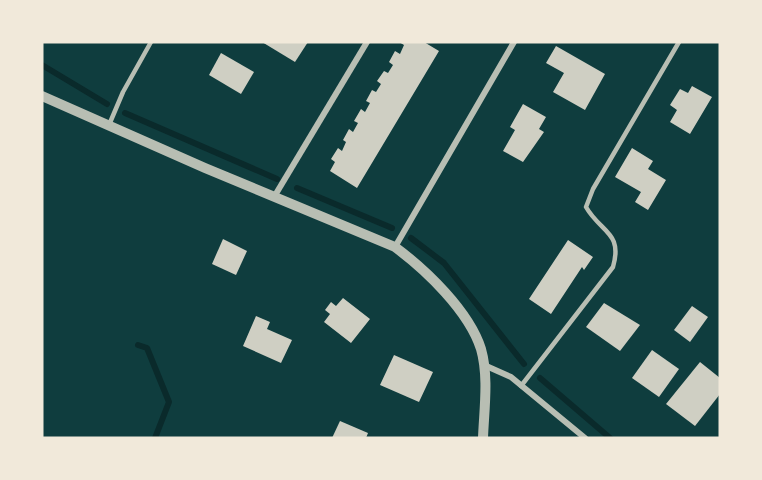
<svg xmlns="http://www.w3.org/2000/svg" width="762" height="480" viewBox="0 0 762 480" font-family="'PT Sans Narrow',sans-serif">
  <style>
    .lines { fill: none; stroke-linecap: round; stroke-linejoin: round }
    .stream { stroke: #0a2a2b; stroke-width: 6 }
    .building { fill: #cfcfc3 }
    .service { stroke: #b8beb3; stroke-width: 4.5 }
    .minor { stroke: #b8beb3; stroke-width: 6 }
    .tertiary { stroke: #b8beb3; stroke-width: 10 }
  </style>
  <rect width="100%" height="100%" fill="#0f3d3e"/>
  <g class="lines">
    <!-- stream -->
    <g class="stream">
      <path d="M 42,65 L 107,104"/>
      <path d="M 125,113 L 277,179"/>
      <path d="M 297,188 L 392,228"/>
      <path d="M 411,238 L 444,263 L 524,364"/>
      <path d="M 138,345 L 147,348 L 169,402 L 155,438"/>
      <path d="M 540,378 L 610,438"/>
    </g>
  </g>
  <!-- building -->
  <g class="building">
    <path d="M 262,42 L 308,42 L 295,62 Z"/>
    <path d="M 399,42 L 424,42 L 439,51 L 357,188 L 330,171 L 335,162 L 331,159 L 338,148 L 342,151 L 346,142 L 343,140 L 349,129 L 353,132 L 358,123 L 354,121 L 361,109 L 365,112 L 370,103 L 366,101 L 372,90 L 376,92 L 381,84 L 377,81 L 384,71 L 388,73 L 393,65 L 389,62 L 395,51 L 400,54 L 404,45 Z"/>
    <path d="M 556,46 L 605,74 L 585,110 L 553,92 L 564,73 L 546,63 Z"/>
    <path d="M 221,53 L 254,72 L 241,94 L 209,75 Z"/>
    <path d="M 692,86 L 712,97 L 690,134 L 670,122 L 677,110 L 670,105 L 680,89 L 688,93 Z"/>
    <path d="M 523,104 L 546,117 L 539,129 L 544,132 L 523,162 L 503,151 L 515,130 L 510,127 Z"/>
    <path d="M 632,148 L 653,161 L 648,169 L 666,180 L 648,210 L 635,202 L 641,192 L 615,177 Z"/>
    <path d="M 223,239 L 247,251 L 236,275 L 212,264 Z"/>
    <path d="M 568,240 L 593,257 L 584,270 L 582,267 L 551,314 L 529,299 Z"/>
    <path d="M 343,298 L 370,319 L 351,343 L 324,322 L 330,314 L 325,310 L 331,302 L 336,306 Z"/>
    <path d="M 604,303 L 640,325 L 620,351 L 586,327 Z"/>
    <path d="M 692,306 L 708,317 L 690,342 L 674,330 Z"/>
    <path d="M 256,316 L 270,322 L 267,329 L 292,340 L 281,363 L 243,346 Z"/>
    <path d="M 652,350 L 679,369 L 659,397 L 632,378 Z"/>
    <path d="M 394,355 L 433,372 L 419,402 L 380,385 Z"/>
    <path d="M 700,362 L 720,378 L 720,394 L 695,426 L 666,404 Z"/>
    <path d="M 340,421 L 368,433 L 366,438 L 332,438 Z"/>
  </g>
  <g class="lines">
    <!-- service -->
    <g class="service">
      <path d="M 109,125 L 123,92 L 151,42"/>
      <path d="M 521,386 L 613,267 C 623,232 601,233 586,207 L 593,189 L 679,42"/>
    </g>
    <!-- minor -->
    <g class="minor">
      <path d="M 274,197 L 367,42"/>
      <path d="M 395,247 L 514,42"/>
      <path d="M 484,365 L 511,377 L 585,438"/>
    </g>
    <!-- tertiary -->
    <path class="tertiary" d="M 42,96 L 205,168 L 395,247 C 426,270 469,311 481,349 C 489,377 484,410 483,438"/>
  </g>
  <!-- border -->
  <rect width="762" height="480" fill="none" stroke="#f1e9da" stroke-width="87"/>
</svg>
